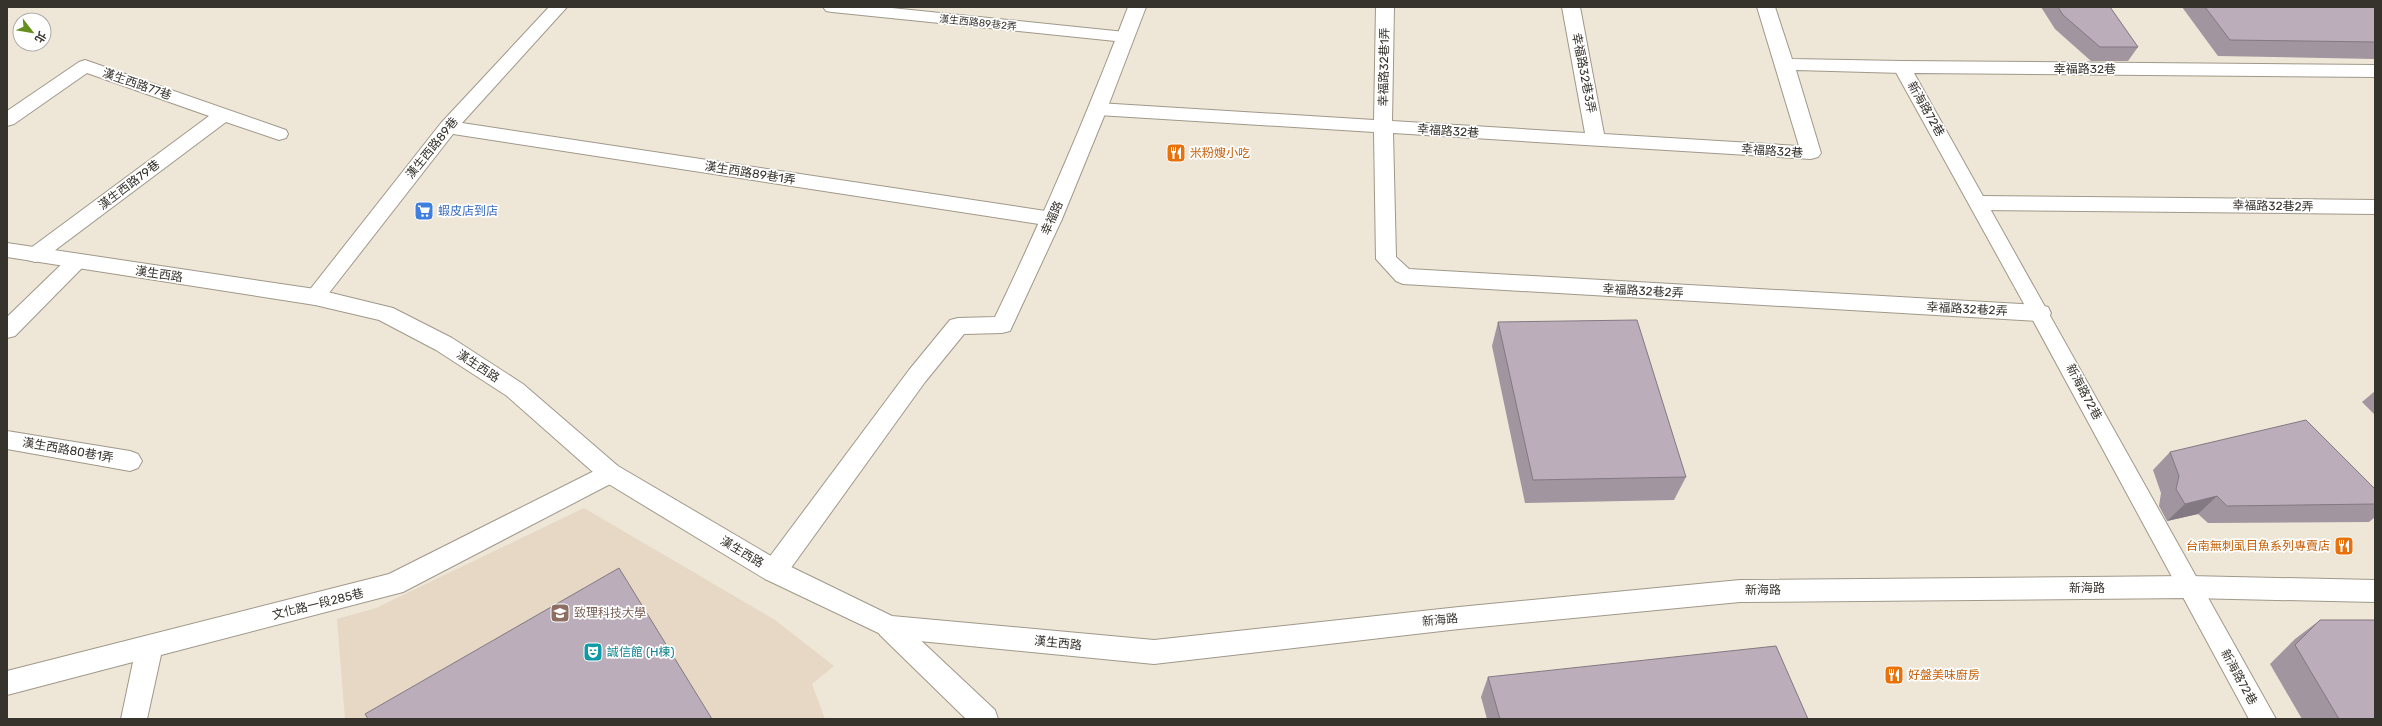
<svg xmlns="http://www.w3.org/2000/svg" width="2382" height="726" viewBox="0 0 2382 726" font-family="Rubik,'Noto Sans TC',sans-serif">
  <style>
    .education { fill: #e6d8c5 }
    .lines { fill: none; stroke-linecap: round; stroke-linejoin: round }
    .service-casing { stroke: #a0988a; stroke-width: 2 }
    .minor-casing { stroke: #a0988a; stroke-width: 2 }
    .tertiary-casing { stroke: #a0988a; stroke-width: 2 }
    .service { fill: #fff; fill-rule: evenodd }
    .minor { fill: #fff; fill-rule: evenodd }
    .tertiary { fill: #fff; fill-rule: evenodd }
    .wall { fill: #a1959f }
    .shaded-wall { fill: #837982 }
    .building { fill: #bbadb9; stroke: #837982 }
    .labels { text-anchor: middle; stroke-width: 3.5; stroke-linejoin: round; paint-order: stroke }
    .far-street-label { font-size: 10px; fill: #36332d; stroke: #fff }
    .street-label { font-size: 12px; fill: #36332d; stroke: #fff }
    .food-label { font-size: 12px; fill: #c56008; stroke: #fff; text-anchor: start }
    .shop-label { font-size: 12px; fill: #366cbe; stroke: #fff; text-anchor: start }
    .education-label { font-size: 12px; fill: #785e54; stroke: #fff; text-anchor: start }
    .culture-label { font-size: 12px; fill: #0d838f; stroke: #fff; text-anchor: start }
  </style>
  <rect width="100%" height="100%" fill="#eee6d7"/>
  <!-- education -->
  <path class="education" d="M 584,508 L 775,620 L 834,666 L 812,684 L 825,719 L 345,719 L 337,619 L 376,608 Z"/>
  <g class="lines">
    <!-- service casing -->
    <g class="service-casing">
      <g id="service">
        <path d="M 549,7 L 567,7 L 462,123 L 1052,212 L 1059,214 L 1062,219 L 1059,224 L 1052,226 L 453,134 L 322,302 L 315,305 L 308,302 L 304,297 L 308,292 L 441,123 Z"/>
        <path d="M 823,7 L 882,7 L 1125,32 L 1131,33 L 1134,37 L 1131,41 L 1125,42 L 832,12 L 826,11 Z"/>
        <path d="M 1376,7 L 1394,7 L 1392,121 L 1585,133 L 1562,7 L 1580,7 L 1604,134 L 1799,146 L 1757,7 L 1775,7 L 1792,59 L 1902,61 L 1908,63 L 1911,67 L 1908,71 L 1902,73 L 1796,70 L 1821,153 L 1818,157 L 1811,159 L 1393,133 L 1396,257 L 1409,269 L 2040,305 L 2048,307 L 2051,313 L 2048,319 L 2040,321 L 1403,284 L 1396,281 L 1376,259 L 1374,132 L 1098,115 L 1091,113 L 1089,109 L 1091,105 L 1098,103 L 1374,120 Z"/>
        <path d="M 85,60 L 286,130 L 288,134 L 286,138 L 279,140 L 226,122 L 42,260 L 35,262 L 28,260 L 25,255 L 28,250 L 209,116 L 87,73 L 14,124 L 7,126 L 7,111 L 79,62 Z"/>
        <path d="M 1980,196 L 2375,200 L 2375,214 L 1980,210 L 1973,208 L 1970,203 L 1973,198 Z"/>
        <path d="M 76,255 L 83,257 L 86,262 L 83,267 L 15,336 L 7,338 L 7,317 L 69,257 Z"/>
        <path d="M 7,431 L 130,451 L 138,454 L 142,461 L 138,468 L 130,471 L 7,449 Z"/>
        <path d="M 610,463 L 618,466 L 622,473 L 618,480 L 403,592 L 161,655 L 147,719 L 121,719 L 133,662 L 7,695 L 7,671 L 389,574 Z"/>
        <path d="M 889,616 L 898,619 L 995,710 L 998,719 L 966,719 L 880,635 L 876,627 L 880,619 Z"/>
      </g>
    </g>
    <!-- minor casing -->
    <g class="minor-casing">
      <g id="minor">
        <path d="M 1128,7 L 1146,7 L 1107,109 L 1062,219 L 1010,331 L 1002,333 L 964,334 L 925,382 L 783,579 L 774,582 L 765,579 L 762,571 L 765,563 L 909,370 L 950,320 L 958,318 L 995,317 C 1044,215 1088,112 1128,7 Z"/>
        <path d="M 1902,61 L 2375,65 L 2375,77 L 1914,73 L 2276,719 L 2249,719 L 2029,313 L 1893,67 L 1896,63 Z"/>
      </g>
    </g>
    <!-- tertiary casing -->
    <g class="tertiary-casing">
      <path id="tertiary" d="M 7,243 L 315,289 L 393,308 L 452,338 L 523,384 L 618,466 L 783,563 L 892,616 L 1154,640 L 1459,607 L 1740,580 L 2189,576 L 2375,580 L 2375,602 L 2189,598 L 1740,602 L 1459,629 L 1154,664 L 889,638 L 765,579 L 602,480 L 507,396 L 436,350 L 379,320 L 315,305 L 7,257 Z"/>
    </g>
    <!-- service -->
    <use href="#service" class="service"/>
    <!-- minor -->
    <use href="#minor" class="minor"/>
    <!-- tertiary -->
    <use href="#tertiary" class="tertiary"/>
  </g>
  <!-- wall -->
  <g class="wall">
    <path d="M 2041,7 L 2110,7 L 2138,47 L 2128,61 L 2091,61 L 2055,29 Z"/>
    <path d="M 2182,7 L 2375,7 L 2375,59 L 2218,56 Z"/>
    <path d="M 1498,322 L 1686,477 L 1674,500 L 1525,503 L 1492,346 Z"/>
    <path d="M 2375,391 L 2375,415 L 2362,402 Z"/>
    <path d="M 2170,452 L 2375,489 L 2375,517 L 2369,522 L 2208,523 L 2198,514 L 2167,521 L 2159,506 L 2161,493 L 2153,470 Z"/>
    <path d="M 2320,620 L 2375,719 L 2302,719 L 2270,664 L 2295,639 Z"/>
    <path d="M 1488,677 L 1808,719 L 1487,719 L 1481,697 Z"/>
  </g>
  <!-- shaded-wall -->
  <path class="shaded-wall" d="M 2217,496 L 2198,514 L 2167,521 L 2185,504 Z"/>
  <!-- building -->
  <g class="building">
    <path d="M 2058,7 L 2110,7 L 2138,47 L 2100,47 L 2063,15 Z"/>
    <path d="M 2205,7 L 2375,7 L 2375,42 L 2230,40 Z"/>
    <path d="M 1637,320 L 1686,477 L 1533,480 L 1498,322 Z"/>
    <path d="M 2306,420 L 2375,489 L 2375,504 L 2227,506 L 2217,496 L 2185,504 L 2176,489 L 2179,476 L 2170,452 Z"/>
    <path d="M 619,568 L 712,719 L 368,719 L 365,714 Z"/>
    <path d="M 2320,620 L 2375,620 L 2375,719 L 2339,719 L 2295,645 Z"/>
    <path d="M 1776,646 L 1808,719 L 1500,719 L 1488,677 Z"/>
  </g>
  <!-- icons -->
  <defs>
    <g id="restaurant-square" transform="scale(1)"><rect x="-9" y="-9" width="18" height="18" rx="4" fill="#e8710a" stroke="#fff"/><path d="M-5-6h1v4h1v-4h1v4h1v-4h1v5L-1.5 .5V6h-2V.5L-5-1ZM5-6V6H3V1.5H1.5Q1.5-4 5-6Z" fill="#fff"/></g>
    <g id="supermarket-square" transform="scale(1)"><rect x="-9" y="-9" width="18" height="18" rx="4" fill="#3f7fe0" stroke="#fff"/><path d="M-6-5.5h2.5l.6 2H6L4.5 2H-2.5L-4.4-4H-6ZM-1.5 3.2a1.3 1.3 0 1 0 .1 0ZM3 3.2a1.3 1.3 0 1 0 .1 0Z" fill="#fff"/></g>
    <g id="university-square" transform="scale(1)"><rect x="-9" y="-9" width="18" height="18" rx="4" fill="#8d6e63" stroke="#fff"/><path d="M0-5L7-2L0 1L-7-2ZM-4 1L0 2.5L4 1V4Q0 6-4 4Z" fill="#fff"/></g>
    <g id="theatre-square" transform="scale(1)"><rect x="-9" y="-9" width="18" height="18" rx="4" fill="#0f9aa8" stroke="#fff"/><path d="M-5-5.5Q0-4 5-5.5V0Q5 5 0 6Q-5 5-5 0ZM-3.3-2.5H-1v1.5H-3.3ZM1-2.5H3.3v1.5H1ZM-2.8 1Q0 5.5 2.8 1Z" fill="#fff"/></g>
  </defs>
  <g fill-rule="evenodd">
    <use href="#restaurant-square" x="1176" y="153"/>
    <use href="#supermarket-square" x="424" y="211"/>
    <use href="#restaurant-square" x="2344" y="546"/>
    <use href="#university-square" x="560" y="613"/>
    <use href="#theatre-square" x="593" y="652"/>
    <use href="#restaurant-square" x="1894" y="675"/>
  </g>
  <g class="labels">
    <!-- far-street labels -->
    <g class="far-street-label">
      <text transform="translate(978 22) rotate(6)" y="4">漢生西路89巷2弄</text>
    </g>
    <!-- street labels -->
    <g class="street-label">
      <text transform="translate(1384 67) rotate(-89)" y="4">幸福路32巷1弄</text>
      <text x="2085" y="73">幸福路32巷</text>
      <text transform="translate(1584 73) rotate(79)" y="4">幸福路32巷3弄</text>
      <text transform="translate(137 84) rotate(19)" y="4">漢生西路77巷</text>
      <text transform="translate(1926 109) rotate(60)" y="4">新海路72巷</text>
      <text transform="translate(1448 131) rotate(4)" y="4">幸福路32巷</text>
      <text transform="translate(432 148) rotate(-51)" y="4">漢生西路89巷</text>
      <text transform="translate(1772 151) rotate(4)" y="4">幸福路32巷</text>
      <text transform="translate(750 173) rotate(9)" y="4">漢生西路89巷1弄</text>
      <text transform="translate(129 185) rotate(-37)" y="4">漢生西路79巷</text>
      <text transform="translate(2273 206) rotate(1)" y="4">幸福路32巷2弄</text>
      <text transform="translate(1052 218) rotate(-66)" y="4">幸福路</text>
      <text transform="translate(159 274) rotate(8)" y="4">漢生西路</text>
      <text transform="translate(1643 291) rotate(3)" y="4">幸福路32巷2弄</text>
      <text transform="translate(1967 309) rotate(3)" y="4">幸福路32巷2弄</text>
      <text transform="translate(478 366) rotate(33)" y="4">漢生西路</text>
      <text transform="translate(2084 392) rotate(62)" y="4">新海路72巷</text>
      <text transform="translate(68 450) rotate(10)" y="4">漢生西路80巷1弄</text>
      <text transform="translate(742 552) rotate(31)" y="4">漢生西路</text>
      <text x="2087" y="592">新海路</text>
      <text transform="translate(1763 590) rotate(-1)" y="4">新海路</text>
      <text transform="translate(318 604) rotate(-14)" y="4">文化路一段285巷</text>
      <text transform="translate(1440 620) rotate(-6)" y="4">新海路</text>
      <text transform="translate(1058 643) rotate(6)" y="4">漢生西路</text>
      <text transform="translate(2239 677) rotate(61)" y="4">新海路72巷</text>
    </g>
    <!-- food labels -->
    <g class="food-label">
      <text x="1190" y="157">米粉嫂小吃</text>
      <text x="2330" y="550" text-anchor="end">台南無刺虱目魚系列專賣店</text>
      <text x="1908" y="679">好盤美味廚房</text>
    </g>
    <!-- shop labels -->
    <g class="shop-label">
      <text x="438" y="215">蝦皮店到店</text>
    </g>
    <!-- education labels -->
    <g class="education-label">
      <text x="574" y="617">致理科技大學</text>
    </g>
    <!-- culture labels -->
    <g class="culture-label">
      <text x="607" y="656">誠信館 (H棟)</text>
    </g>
  </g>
  <!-- border -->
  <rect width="2382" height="726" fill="none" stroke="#36332d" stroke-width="16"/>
  <!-- north arrow -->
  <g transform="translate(32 32) rotate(121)"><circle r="19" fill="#ffffff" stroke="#afadab"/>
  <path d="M0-3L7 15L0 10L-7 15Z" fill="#648f20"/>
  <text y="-6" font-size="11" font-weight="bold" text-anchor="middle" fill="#36332d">北</text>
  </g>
</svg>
